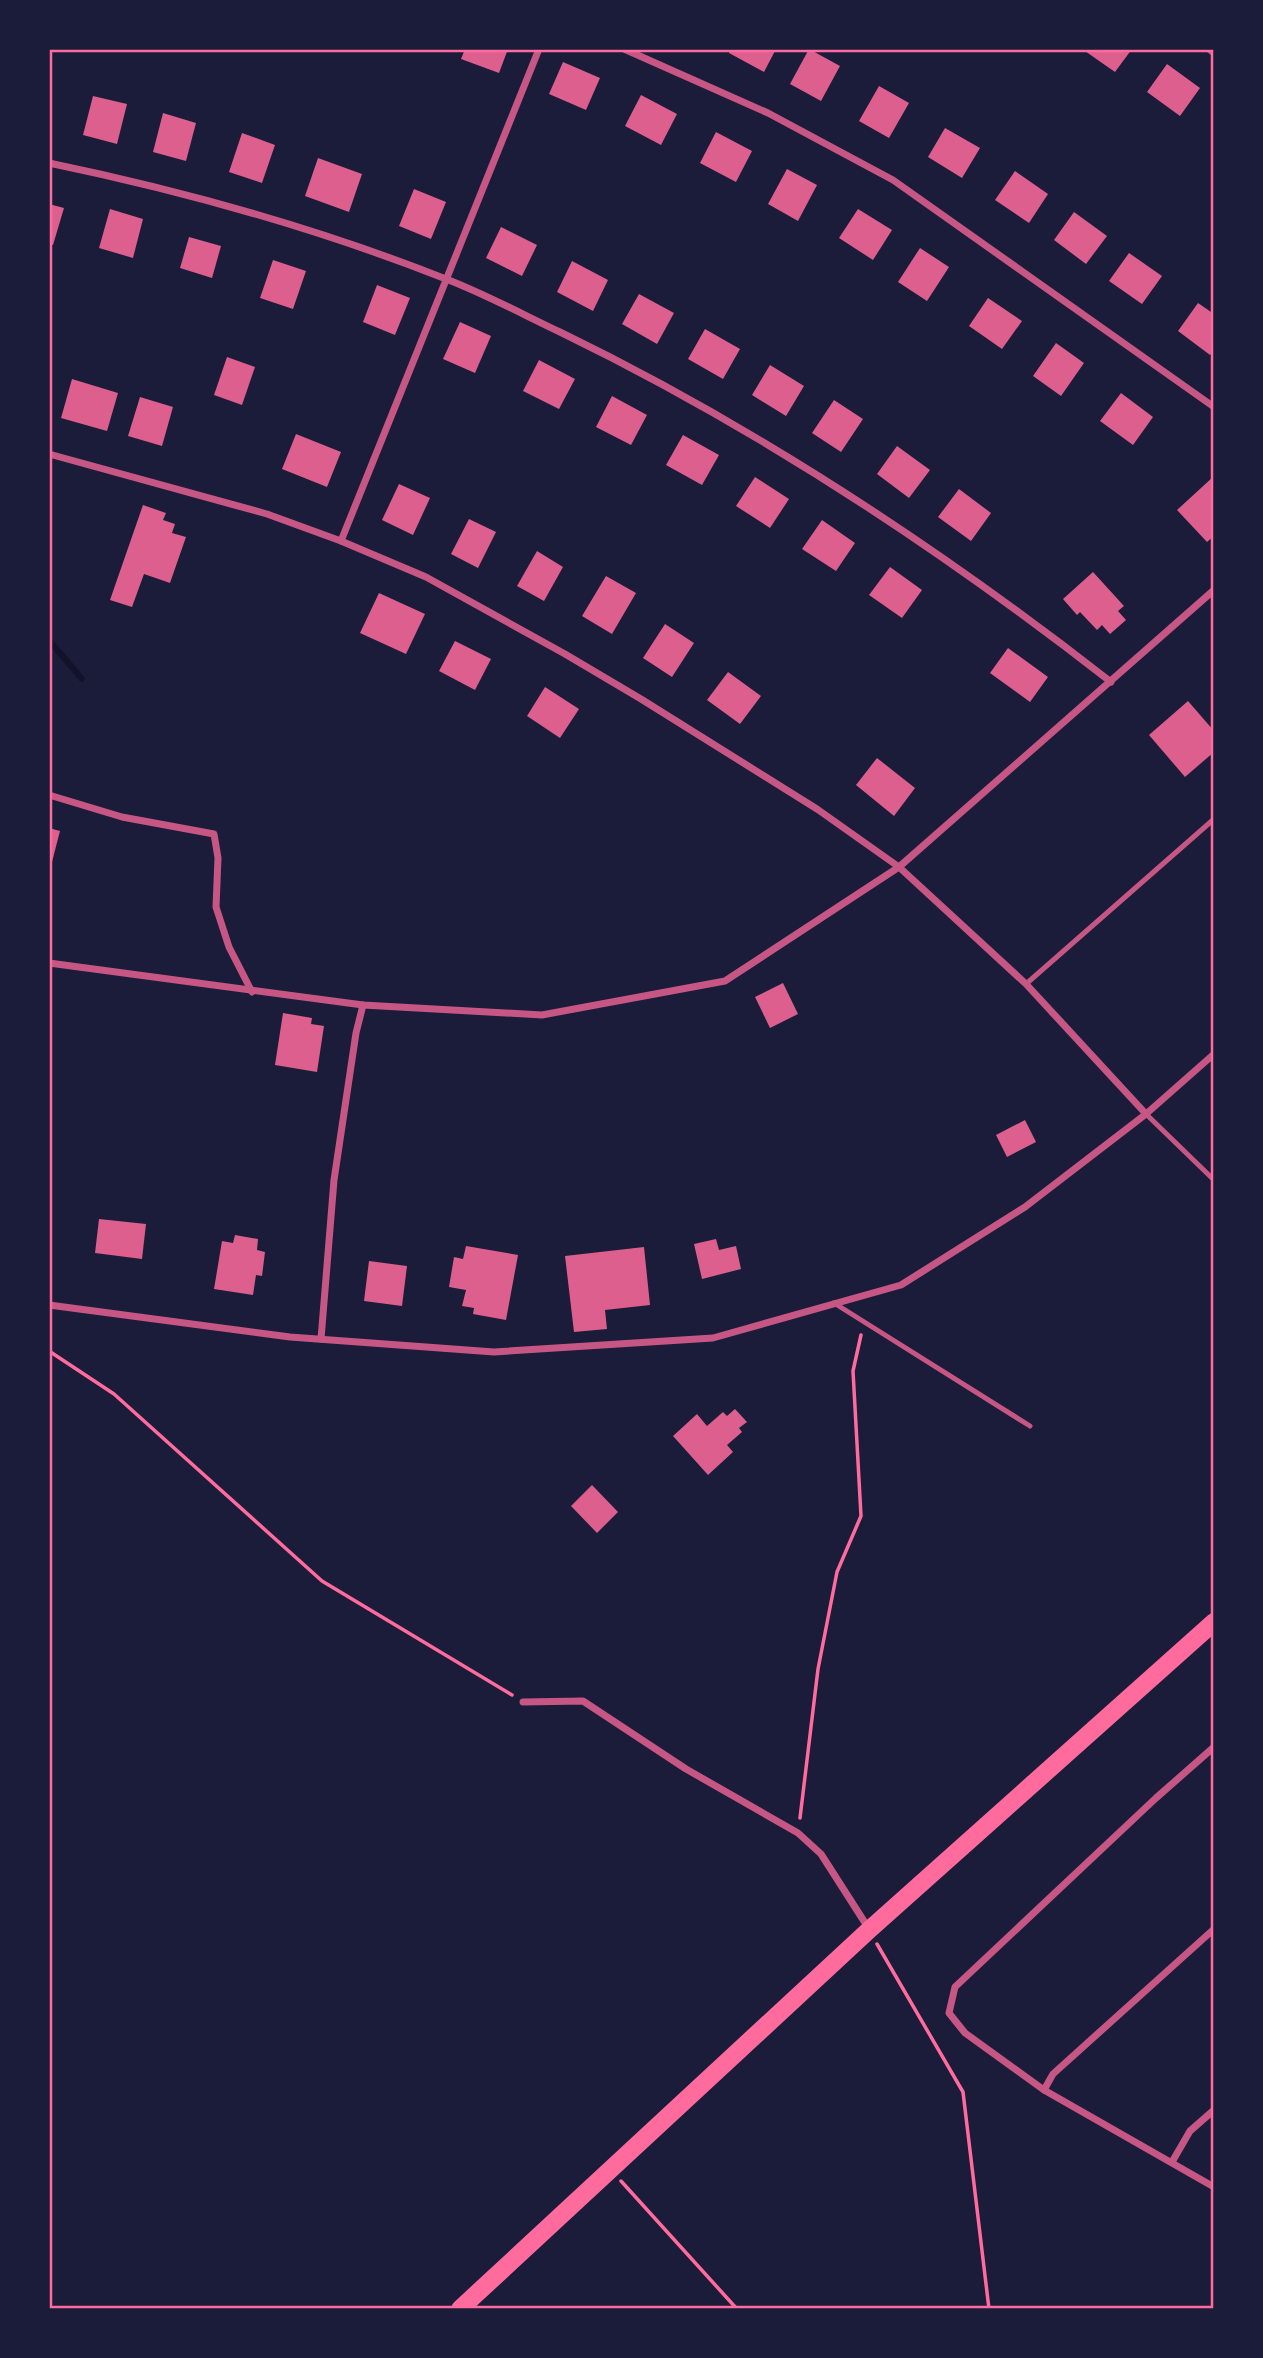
<svg xmlns="http://www.w3.org/2000/svg" width="1263" height="2358" viewBox="0 0 1263 2358" font-family="'IBM Plex Sans',sans-serif">
  <style>
    .lines { fill: none; stroke-linecap: round; stroke-linejoin: round }
    .stream { stroke: #12122b; stroke-width: 6 }
    .building { fill: #dd5f8e }
    .path { stroke: #ff6b9d; stroke-width: 3.5 }
    .service { stroke: #c65784; stroke-width: 5 }
    .minor { stroke: #c65784; stroke-width: 7 }
    .primary { stroke: #ff6b9d; stroke-width: 18 }
    .neatline { fill: none; stroke: #ff6b9d; stroke-width: 2.5 }
  </style>
  <rect width="100%" height="100%" fill="#1b1b3a"/>
  <g class="lines">
    <!-- stream -->
    <path class="stream" d="M 49,640 L 82,679"/>
  </g>
  <!-- building -->
  <g class="building">
    <path d="M 465,49 L 508,49 L 499,73 L 461,59 Z"/>
    <path d="M 730,49 L 776,49 L 764,72 L 729,53 Z"/>
    <path d="M 809,49 L 840,66 L 821,101 L 790,84 Z"/>
    <path d="M 1082,49 L 1132,49 L 1115,72 Z"/>
    <path d="M 563,62 L 600,78 L 586,110 L 549,94 Z"/>
    <path d="M 1167,64 L 1200,88 L 1180,116 L 1147,92 Z"/>
    <path d="M 879,86 L 909,103 L 889,138 L 859,121 Z"/>
    <path d="M 641,95 L 677,114 L 661,145 L 625,126 Z"/>
    <path d="M 93,96 L 127,104 L 117,144 L 83,135 Z"/>
    <path d="M 163,113 L 196,123 L 186,161 L 153,152 Z"/>
    <path d="M 945,128 L 980,148 L 962,178 L 928,157 Z"/>
    <path d="M 716,132 L 752,151 L 736,182 L 700,163 Z"/>
    <path d="M 242,133 L 275,145 L 262,183 L 229,172 Z"/>
    <path d="M 318,158 L 362,174 L 349,212 L 305,196 Z"/>
    <path d="M 787,169 L 817,185 L 798,221 L 768,204 Z"/>
    <path d="M 1015,171 L 1048,194 L 1029,223 L 995,200 Z"/>
    <path d="M 414,189 L 446,202 L 431,239 L 399,226 Z"/>
    <path d="M 49,204 L 64,208 L 53,245 L 49,244 Z"/>
    <path d="M 110,209 L 143,219 L 133,258 L 99,248 Z"/>
    <path d="M 858,209 L 892,230 L 873,260 L 839,238 Z"/>
    <path d="M 1074,212 L 1107,236 L 1086,264 L 1054,240 Z"/>
    <path d="M 501,227 L 537,245 L 522,276 L 486,258 Z"/>
    <path d="M 189,237 L 221,246 L 212,278 L 180,268 Z"/>
    <path d="M 920,248 L 949,267 L 927,301 L 898,282 Z"/>
    <path d="M 1129,253 L 1162,276 L 1142,304 L 1109,281 Z"/>
    <path d="M 273,260 L 306,271 L 293,309 L 260,298 Z"/>
    <path d="M 572,261 L 608,280 L 593,311 L 557,292 Z"/>
    <path d="M 377,285 L 410,298 L 395,335 L 363,322 Z"/>
    <path d="M 639,294 L 674,313 L 657,344 L 622,324 Z"/>
    <path d="M 988,298 L 1022,321 L 1002,349 L 969,326 Z"/>
    <path d="M 1198,303 L 1214,314 L 1214,350 L 1210,355 L 1178,331 Z"/>
    <path d="M 460,322 L 491,336 L 475,373 L 443,359 Z"/>
    <path d="M 705,329 L 740,349 L 723,379 L 688,359 Z"/>
    <path d="M 1056,343 L 1084,363 L 1061,396 L 1033,376 Z"/>
    <path d="M 227,357 L 255,367 L 242,405 L 214,395 Z"/>
    <path d="M 539,360 L 575,379 L 559,409 L 523,391 Z"/>
    <path d="M 770,365 L 804,386 L 786,416 L 752,395 Z"/>
    <path d="M 72,379 L 118,393 L 107,431 L 61,418 Z"/>
    <path d="M 1121,393 L 1153,417 L 1133,445 L 1100,421 Z"/>
    <path d="M 612,396 L 647,415 L 631,445 L 596,427 Z"/>
    <path d="M 140,397 L 173,407 L 162,446 L 128,436 Z"/>
    <path d="M 834,400 L 863,419 L 841,452 L 812,433 Z"/>
    <path d="M 296,434 L 341,452 L 327,487 L 282,469 Z"/>
    <path d="M 683,435 L 719,455 L 702,485 L 666,465 Z"/>
    <path d="M 897,446 L 930,470 L 909,498 L 877,474 Z"/>
    <path d="M 755,477 L 789,499 L 770,528 L 736,506 Z"/>
    <path d="M 1213,477 L 1214,536 L 1207,542 L 1177,510 Z"/>
    <path d="M 399,484 L 430,498 L 413,535 L 382,520 Z"/>
    <path d="M 959,489 L 991,513 L 971,541 L 938,517 Z"/>
    <path d="M 143,505 L 166,513 L 163,520 L 175,524 L 172,533 L 186,537 L 170,583 L 144,574 L 132,607 L 110,600 Z"/>
    <path d="M 469,519 L 496,532 L 478,568 L 451,554 Z"/>
    <path d="M 822,520 L 855,543 L 836,571 L 802,549 Z"/>
    <path d="M 537,551 L 563,567 L 544,601 L 517,586 Z"/>
    <path d="M 890,567 L 922,590 L 902,618 L 869,595 Z"/>
    <path d="M 1093,572 L 1124,606 L 1118,611 L 1126,620 L 1110,634 L 1102,625 L 1097,630 L 1080,612 L 1077,615 L 1063,599 Z"/>
    <path d="M 606,576 L 636,593 L 612,634 L 582,616 Z"/>
    <path d="M 379,593 L 425,614 L 406,654 L 360,633 Z"/>
    <path d="M 665,624 L 694,643 L 672,677 L 643,658 Z"/>
    <path d="M 455,641 L 491,659 L 475,690 L 439,671 Z"/>
    <path d="M 1008,648 L 1048,677 L 1030,702 L 990,673 Z"/>
    <path d="M 728,672 L 761,696 L 740,724 L 707,700 Z"/>
    <path d="M 545,687 L 579,709 L 560,738 L 527,716 Z"/>
    <path d="M 1188,701 L 1214,731 L 1214,752 L 1185,777 L 1149,735 Z"/>
    <path d="M 877,758 L 915,788 L 894,816 L 856,785 Z"/>
    <path d="M 49,828 L 60,831 L 52,862 L 49,861 Z"/>
    <path d="M 783,983 L 798,1014 L 770,1028 L 755,997 Z"/>
    <path d="M 283,1013 L 312,1018 L 311,1024 L 324,1026 L 317,1072 L 275,1065 Z"/>
    <path d="M 1025,1120 L 1036,1142 L 1007,1157 L 996,1135 Z"/>
    <path d="M 99,1219 L 146,1224 L 142,1259 L 95,1253 Z"/>
    <path d="M 235,1235 L 258,1239 L 257,1250 L 265,1252 L 262,1276 L 256,1275 L 253,1295 L 214,1289 L 222,1241 L 233,1243 Z"/>
    <path d="M 716,1239 L 719,1250 L 736,1246 L 741,1269 L 702,1279 L 694,1244 Z"/>
    <path d="M 466,1246 L 518,1255 L 506,1320 L 473,1314 L 474,1308 L 462,1306 L 466,1290 L 449,1287 L 454,1257 L 463,1259 Z"/>
    <path d="M 644,1247 L 650,1305 L 605,1310 L 607,1329 L 574,1332 L 565,1256 Z"/>
    <path d="M 369,1261 L 407,1266 L 402,1306 L 364,1301 Z"/>
    <path d="M 735,1409 L 747,1422 L 739,1428 L 742,1432 L 727,1445 L 733,1452 L 708,1475 L 673,1436 L 697,1414 L 707,1426 L 723,1412 L 727,1416 Z"/>
    <path d="M 592,1485 L 618,1512 L 597,1533 L 571,1506 Z"/>
  </g>
  <g class="lines">
    <!-- path -->
    <g class="path">
      <path d="M 49,1351 L 114,1394 L 322,1581 L 512,1695"/>
      <path d="M 800,1818 L 818,1669 L 837,1572 L 861,1516 L 853,1371 L 861,1335"/>
      <path d="M 877,1944 L 963,2092 L 989,2309"/>
      <path d="M 621,2181 L 737,2309"/>
    </g>
    <!-- service -->
    <g class="service">
      <path d="M 1026,984 L 1214,819"/>
      <path d="M 1146,1114 L 1214,1180"/>
      <path d="M 834,1303 L 1030,1426"/>
    </g>
    <!-- minor -->
    <g class="minor">
      <path d="M 624,49 L 768,113 L 893,180 L 1214,407"/>
      <path d="M 1209,49 L 1214,53"/>
      <path d="M 49,163 C 184,191 317,228 446,279 C 485,294 522,314 560,332 C 758,428 938,547 1111,682"/>
      <path d="M 49,454 L 267,514 L 341,541 L 426,577 L 565,654 L 641,699 L 817,809 L 899,867 L 1026,984 L 1146,1114"/>
      <path d="M 341,541 L 539,49"/>
      <path d="M 49,795 L 122,817 L 214,834 L 218,858 L 216,907 L 229,947 L 252,992"/>
      <path d="M 49,963 L 363,1005 L 542,1015 L 725,981 L 899,867 L 1214,590"/>
      <path d="M 49,1305 L 290,1337 L 494,1352 L 713,1338 L 901,1285 L 1025,1207 L 1146,1114 L 1214,1054"/>
      <path d="M 321,1339 L 334,1180 L 356,1033 L 363,1005"/>
      <path d="M 523,1702 L 583,1701 L 686,1769 L 798,1833 L 821,1854 L 869,1929"/>
      <path d="M 1214,1747 L 1156,1798 L 955,1987 L 949,2013 L 965,2033 L 1044,2090 L 1214,2187"/>
      <path d="M 1044,2090 L 1053,2074 L 1214,1929"/>
      <path d="M 1172,2162 L 1190,2131 L 1214,2110"/>
    </g>
    <!-- primary -->
    <path class="primary" d="M 460,2309 L 869,1930 L 1214,1622"/>
  </g>
  <!-- border -->
  <rect width="1263" height="2358" fill="none" stroke="#1b1b3a" stroke-width="102"/>
  <rect x="51" y="51" width="1161" height="2256" class="neatline"/>
</svg>
